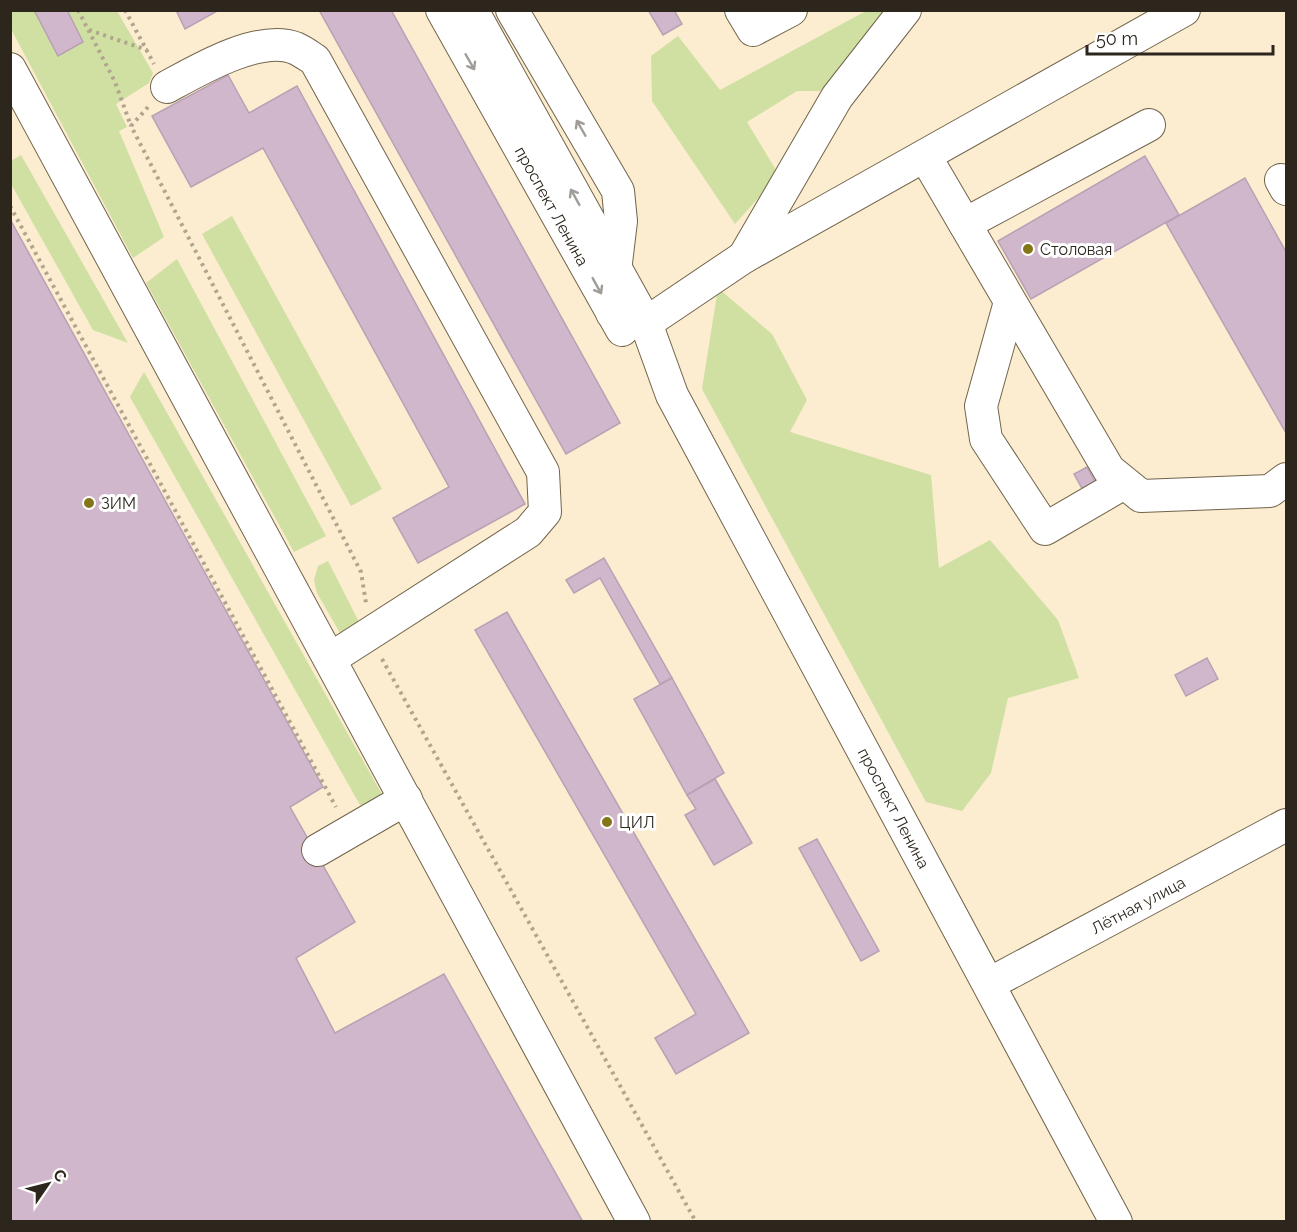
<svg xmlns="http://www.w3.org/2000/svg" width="1297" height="1232" viewBox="0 0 1297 1232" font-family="Raleway,sans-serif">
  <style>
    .green { fill: #cfe0a2 }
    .building { fill: #d1b7cb; stroke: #b9a0b4; stroke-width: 1.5 }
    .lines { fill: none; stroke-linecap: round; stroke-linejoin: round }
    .minor-casing { stroke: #71644b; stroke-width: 34 }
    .path { stroke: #b1a58f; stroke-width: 4; stroke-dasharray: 3 4.5; stroke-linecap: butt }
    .minor { stroke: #fff; stroke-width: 32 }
    .oneway { stroke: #a09d99 }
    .poi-dot { fill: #847518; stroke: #fff; stroke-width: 2 }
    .labels { text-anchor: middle; stroke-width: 6; stroke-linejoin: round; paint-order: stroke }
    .street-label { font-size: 16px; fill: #2c261c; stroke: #fff }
    .poi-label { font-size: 16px; fill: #2c261c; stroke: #fff; text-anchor: start }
  </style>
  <rect width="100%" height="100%" fill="#fcecd0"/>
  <!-- green -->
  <g class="green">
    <path d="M 10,11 L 117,11 L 153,73 L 149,83 L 116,104 L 127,127 L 119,131 L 164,237 L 133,258 L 11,29 Z"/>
    <path d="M 866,11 L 898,11 L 859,42 L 864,50 L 825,91 L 797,91 L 747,122 L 779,175 L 735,224 L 652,101 L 651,56 L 678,36 L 720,90 Z"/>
    <path d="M 21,155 L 128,343 L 93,330 L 11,184 L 11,161 Z"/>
    <path d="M 232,216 L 382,489 L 351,506 L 202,234 Z"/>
    <path d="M 177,259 L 326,536 L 294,552 L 146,283 Z"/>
    <path d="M 718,288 L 772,334 L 807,400 L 790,432 L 931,475 L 939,568 L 990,540 L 1058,620 L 1079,678 L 1008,698 L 991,773 L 962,811 L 926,802 L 702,389 Z"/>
    <path d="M 144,372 L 384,798 L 370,809 L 360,805 L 130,397 Z"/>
    <path d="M 328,561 L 363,630 L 340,633 L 317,593 L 314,580 L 318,566 Z"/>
  </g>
  <!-- building -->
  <g class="building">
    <path d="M 34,10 L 67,10 L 83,42 L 58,56 Z"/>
    <path d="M 176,10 L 219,10 L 185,29 Z"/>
    <path d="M 319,10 L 391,10 L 620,423 L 566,454 Z"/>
    <path d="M 648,10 L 674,10 L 682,24 L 663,35 Z"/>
    <path d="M 228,75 L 249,113 L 297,86 L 525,504 L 418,563 L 393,518 L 449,487 L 263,148 L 191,187 L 152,116 Z"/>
    <path d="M 1145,156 L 1179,215 L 1031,299 L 998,241 Z"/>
    <path d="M 1245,178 L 1286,252 L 1286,433 L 1166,223 Z"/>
    <path d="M 10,219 L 323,787 L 290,807 L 355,922 L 296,958 L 335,1033 L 444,974 L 583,1222 L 10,1222 Z"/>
    <path d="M 1087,467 L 1097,485 L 1084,492 L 1074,474 Z"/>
    <path d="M 604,558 L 672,678 L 660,684 L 600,578 L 574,593 L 566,580 Z"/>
    <path d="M 507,612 L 749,1033 L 676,1074 L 655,1038 L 696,1014 L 475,630 Z"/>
    <path d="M 1207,658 L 1218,679 L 1186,696 L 1175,675 Z"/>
    <path d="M 672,678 L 724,773 L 687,795 L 634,699 Z"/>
    <path d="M 715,779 L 752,843 L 714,865 L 685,815 L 696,809 L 687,795 Z"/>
    <path d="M 817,839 L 879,951 L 861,961 L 799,848 Z"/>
  </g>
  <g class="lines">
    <!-- minor casing -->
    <g class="minor-casing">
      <g id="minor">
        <path d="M 442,10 L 622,330"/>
        <path d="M 472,10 L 646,323 L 672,395 L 1116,1222"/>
        <path d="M 512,10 L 618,191 L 621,221 L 615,271"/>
        <path d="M 741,10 L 753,30 L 791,10"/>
        <path d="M 10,69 L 634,1222"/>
        <path d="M 167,87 C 198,70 259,34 295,48 C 302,51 309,56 315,60 L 543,472 L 545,512 L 528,532 L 330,659"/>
        <path d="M 925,156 L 1109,470 L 1141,496 L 1270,491 L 1286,479"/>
        <path d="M 1281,180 L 1286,189"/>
        <path d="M 965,224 L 1149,125"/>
        <path d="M 744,257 L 1184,10"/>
        <path d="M 1010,302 L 981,406 L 986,439 L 1045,529 L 1124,483"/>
        <path d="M 612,313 C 624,321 631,326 646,323 L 744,257 L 837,97 L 905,10"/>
        <path d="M 318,850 L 406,799"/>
        <path d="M 989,984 L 1286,825"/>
      </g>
    </g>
    <!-- path -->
    <g class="path">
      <path d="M 78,10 L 115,82 L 131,126"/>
      <path d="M 125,10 L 154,64"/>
      <path d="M 89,30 L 147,50"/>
      <path d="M 148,107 L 131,126 L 361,572 L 366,603"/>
      <path d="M 10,206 L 336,807"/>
      <path d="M 382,659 L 696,1222"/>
    </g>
    <!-- minor -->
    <use href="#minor" class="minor"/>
  </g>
  <!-- one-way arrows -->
  <defs><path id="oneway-shaft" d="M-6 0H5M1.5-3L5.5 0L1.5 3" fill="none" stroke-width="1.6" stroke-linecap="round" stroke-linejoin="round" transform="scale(1.5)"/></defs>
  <g class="oneway">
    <use href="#oneway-shaft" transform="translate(470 62) rotate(60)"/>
    <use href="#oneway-shaft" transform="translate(581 128) rotate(-120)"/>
    <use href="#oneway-shaft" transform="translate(575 197) rotate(-119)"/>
    <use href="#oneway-shaft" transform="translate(597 286) rotate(61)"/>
  </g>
  <!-- markers -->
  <g class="poi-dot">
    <circle cx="1028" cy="249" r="6"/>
    <circle cx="89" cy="503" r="6"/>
    <circle cx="607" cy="822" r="6"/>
  </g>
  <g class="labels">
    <!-- street labels -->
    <g class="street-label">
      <text transform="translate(552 206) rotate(61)" y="6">проспект Ленина</text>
      <text transform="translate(894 808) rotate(62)" y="6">проспект Ленина</text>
      <text transform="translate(1138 905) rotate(-28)" y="6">Лётная улица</text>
    </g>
    <!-- poi labels -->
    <g class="poi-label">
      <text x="1040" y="255">Столовая</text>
      <text x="101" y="509">ЗИМ</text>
      <text x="619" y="828">ЦИЛ</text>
    </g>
  </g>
  <!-- border -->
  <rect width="1297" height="1232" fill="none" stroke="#2c261c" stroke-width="24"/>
  <!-- north arrow -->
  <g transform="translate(48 1184) rotate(55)" stroke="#ffffff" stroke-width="4.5" paint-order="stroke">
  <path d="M0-4.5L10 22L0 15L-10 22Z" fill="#2c261c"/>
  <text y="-9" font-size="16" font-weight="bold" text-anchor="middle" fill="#2c261c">С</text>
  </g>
  <!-- scale -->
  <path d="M1087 45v9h186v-9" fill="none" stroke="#2c261c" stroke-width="3"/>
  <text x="1096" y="45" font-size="18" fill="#2c261c" stroke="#ffffff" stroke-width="4.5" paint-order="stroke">50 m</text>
</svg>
